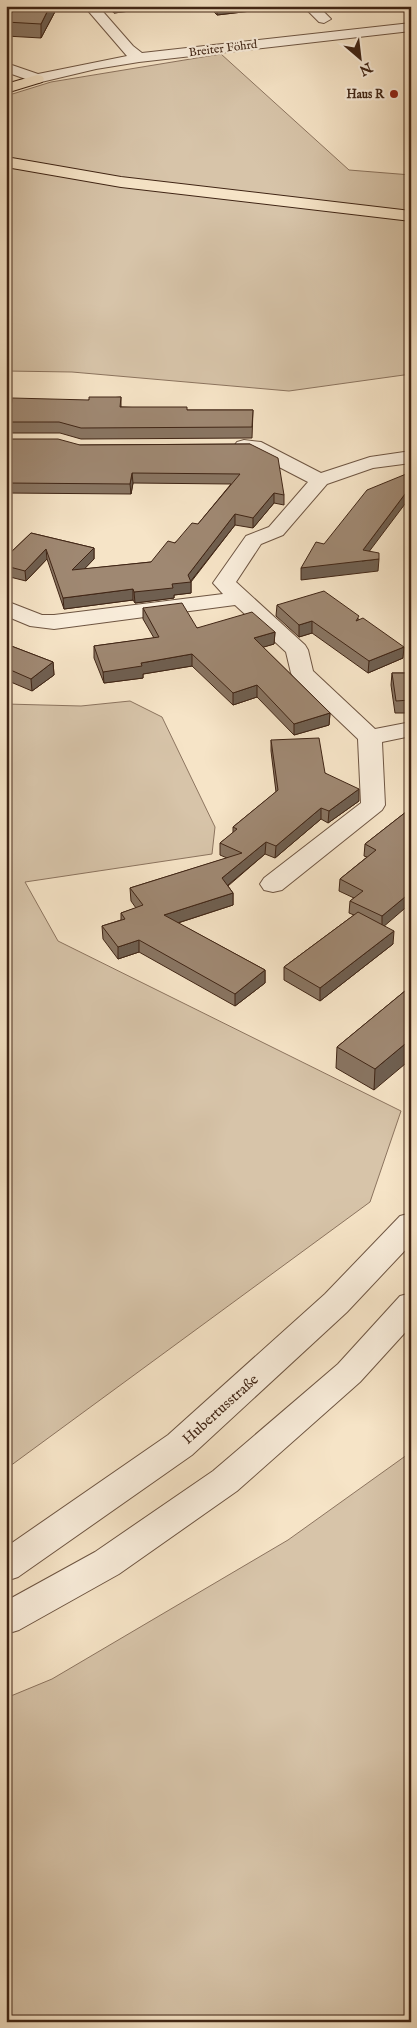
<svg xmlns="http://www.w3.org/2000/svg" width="417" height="2028" viewBox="0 0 417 2028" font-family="'IM FELL English',serif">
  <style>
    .green { fill: #d7c4a9; stroke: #8c745f }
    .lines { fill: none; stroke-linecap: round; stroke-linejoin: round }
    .minor-casing { stroke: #6e5542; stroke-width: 2 }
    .major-casing { stroke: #402515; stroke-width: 2 }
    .minor { fill: #f9eddb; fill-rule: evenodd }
    .major { fill: #f6e4c7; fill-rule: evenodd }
    .wall { fill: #897562; stroke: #402515 }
    .shaded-wall { fill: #6f5f50; stroke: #402515 }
    .building { fill: #9f8872; stroke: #402515 }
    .poi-dot { fill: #8f2418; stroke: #f9eddb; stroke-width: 2 }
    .labels { text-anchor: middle; stroke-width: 4.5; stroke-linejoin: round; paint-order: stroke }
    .far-street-label { font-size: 12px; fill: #402515; stroke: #f9eddb }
    .far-poi-label { font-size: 12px; font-weight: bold; fill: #402515; stroke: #f9eddb; text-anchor: end }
    .street-label { font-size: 15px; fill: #402515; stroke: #f9eddb }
  </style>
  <rect width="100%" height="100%" fill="#f6e4c7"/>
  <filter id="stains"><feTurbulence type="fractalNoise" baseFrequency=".004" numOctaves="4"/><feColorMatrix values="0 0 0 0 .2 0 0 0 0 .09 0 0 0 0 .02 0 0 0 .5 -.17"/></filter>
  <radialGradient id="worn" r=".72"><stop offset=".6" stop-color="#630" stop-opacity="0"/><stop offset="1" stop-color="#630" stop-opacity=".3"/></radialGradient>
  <!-- green -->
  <g class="green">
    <path d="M 221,54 L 349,170 L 411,175 L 411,374 L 289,391 L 72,372 L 6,371 L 6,96 L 51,82 Z"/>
    <path d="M 130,701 L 162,717 L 215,827 L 212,854 L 25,882 L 58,941 L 401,1111 L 370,1202 L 6,1469 L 6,704 L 81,706 Z"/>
    <path d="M 411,1452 L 411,2022 L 6,2022 L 6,1698 L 52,1679 L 288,1540 Z"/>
  </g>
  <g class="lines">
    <!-- minor casing -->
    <g class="minor-casing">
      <g id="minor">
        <path d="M 84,6 L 98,6 L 133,46 L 142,53 L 411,23 L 411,31 L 139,62 L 96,69 L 37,83 L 6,72 L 6,63 L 38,74 L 127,56 Z"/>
        <path d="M 303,6 L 318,6 L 331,19 L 324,23 L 319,22 Z"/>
        <path d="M 244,440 L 261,442 L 321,473 L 370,457 L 411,451 L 411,463 L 373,468 L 327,484 L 283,535 L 261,544 L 236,582 L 305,645 L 308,650 L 313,671 L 375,729 L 411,722 L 411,736 L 382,742 L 385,805 L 382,810 L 282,890 L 273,892 L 264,890 L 260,884 L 264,878 L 361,803 L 358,739 L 294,678 L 291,673 L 286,652 L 235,605 L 54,629 L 30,626 L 6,616 L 6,601 L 42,615 L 54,615 L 223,594 L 213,583 L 246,536 L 269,527 L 308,482 L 250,452 L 237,450 L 234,446 L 237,442 Z"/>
        <path d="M 411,1213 L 411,1244 L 347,1312 L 192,1455 L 18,1577 L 6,1581 L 6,1547 L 168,1435 L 325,1294 L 400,1216 Z"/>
        <path d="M 411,1293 L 411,1326 L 360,1382 L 237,1491 L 119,1574 L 19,1630 L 6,1634 L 6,1601 L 95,1552 L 213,1471 L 338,1364 L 400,1296 Z"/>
      </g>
    </g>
    <!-- major casing -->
    <g class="major-casing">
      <g id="major">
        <path d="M 37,75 L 42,76 L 44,79 L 42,82 L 6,93 L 6,84 Z"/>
        <path d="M 6,157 L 121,177 L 411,211 L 411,221 L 121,187 L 6,167 Z"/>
      </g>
    </g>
    <!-- minor -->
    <use href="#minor" class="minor"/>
    <!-- major -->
    <use href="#major" class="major"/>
  </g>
  <!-- wall -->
  <g class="wall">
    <path d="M 6,6 L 58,6 L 41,38 L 6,36 Z"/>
    <path d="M 106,6 L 170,6 L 114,13 Z"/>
    <path d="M 172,6 L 205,6 L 177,10 Z"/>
    <path d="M 208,6 L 294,6 L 217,15 Z"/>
    <path d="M 121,397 L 121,407 L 187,410 L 253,410 L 252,438 L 81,439 L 60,433 L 11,433 L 10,422 L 89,400 Z"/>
    <path d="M 250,444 L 284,495 L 284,505 L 274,503 L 253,528 L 235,525 L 191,582 L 191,593 L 174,595 L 174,598 L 135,603 L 133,600 L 64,609 L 47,559 L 26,581 L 6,576 L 6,557 L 31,533 L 94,548 L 94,559 L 84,569 L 151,562 L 198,524 L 231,484 L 133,483 L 131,494 L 6,493 L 6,465 L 80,445 Z"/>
    <path d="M 277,605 L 359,619 L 403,658 L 368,673 L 312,633 L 299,637 L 276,616 Z"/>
    <path d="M 143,608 L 197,628 L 275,632 L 274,644 L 263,647 L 330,713 L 329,725 L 294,735 L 257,697 L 233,705 L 192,666 L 143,674 L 143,678 L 104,683 L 94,658 L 94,646 L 154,638 L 143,619 Z"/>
    <path d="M 6,644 L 53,662 L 54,675 L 32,691 L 6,680 Z"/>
    <path d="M 392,673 L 411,673 L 411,713 L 395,713 L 391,685 Z"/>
    <path d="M 271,740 L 325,773 L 359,801 L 328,823 L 321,819 L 275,858 L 265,854 L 228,886 L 233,893 L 233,905 L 178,923 L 265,970 L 265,983 L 235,1006 L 139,952 L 118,959 L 103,939 L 102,926 L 121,920 L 121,913 L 136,908 L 131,901 L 130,888 L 227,858 L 220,855 L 220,843 L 233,833 L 233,827 L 276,792 L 271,751 Z"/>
    <path d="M 411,808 L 384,926 L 393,944 L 320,1001 L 284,980 L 284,967 L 354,915 L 349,913 L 350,901 L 354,898 L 339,891 L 340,879 L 367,857 L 364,856 L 365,844 Z"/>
    <path d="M 411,986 L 374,1090 L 336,1068 L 337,1047 Z"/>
  </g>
  <!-- shaded-wall -->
  <g class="shaded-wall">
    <path d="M 50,6 L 58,6 L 41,38 L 41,24 Z"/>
    <path d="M 114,6 L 170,6 L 114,13 Z"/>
    <path d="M 177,6 L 205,6 L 177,10 Z"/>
    <path d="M 226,6 L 294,6 L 217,15 L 217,7 Z"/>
    <path d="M 132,473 L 133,483 L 131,494 L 130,484 Z"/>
    <path d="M 411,486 L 411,496 L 362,561 L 379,559 L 378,571 L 301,580 L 301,568 L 363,550 Z"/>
    <path d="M 274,493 L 274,503 L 253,528 L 253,518 Z"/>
    <path d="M 235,514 L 235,525 L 190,582 L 191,582 L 191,593 L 174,595 L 174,598 L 135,603 L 134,592 L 172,584 L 188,575 Z"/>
    <path d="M 94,548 L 94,559 L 73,581 L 72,570 Z"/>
    <path d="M 46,549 L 47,559 L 26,581 L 25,571 Z"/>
    <path d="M 133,589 L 133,600 L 64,609 L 63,598 Z"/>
    <path d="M 312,621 L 312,633 L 299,637 L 299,625 Z"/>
    <path d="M 275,632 L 274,644 L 254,650 L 254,638 Z"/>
    <path d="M 404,647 L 403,658 L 368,673 L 369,661 Z"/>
    <path d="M 192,654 L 192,666 L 143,674 L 143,678 L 104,683 L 103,672 L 141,663 Z"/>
    <path d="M 53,662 L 54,675 L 32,691 L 31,679 Z"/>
    <path d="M 257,685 L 257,697 L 233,705 L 233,693 Z"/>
    <path d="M 330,713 L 329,725 L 294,735 L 294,724 Z"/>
    <path d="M 359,789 L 359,801 L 328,823 L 329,811 Z"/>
    <path d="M 321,808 L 321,819 L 275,858 L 276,846 Z"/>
    <path d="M 266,842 L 265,854 L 222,890 L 222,878 Z"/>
    <path d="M 411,892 L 411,903 L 382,928 L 382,916 Z"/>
    <path d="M 233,893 L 233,905 L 165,927 L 164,915 Z"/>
    <path d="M 394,931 L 393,944 L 320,1001 L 320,988 Z"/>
    <path d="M 139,940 L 139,952 L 118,959 L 118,947 Z"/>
    <path d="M 265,970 L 265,983 L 235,1006 L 235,994 Z"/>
    <path d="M 411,1039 L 411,1059 L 374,1090 L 375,1069 Z"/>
  </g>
  <!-- building -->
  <g class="building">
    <path d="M 6,6 L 50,6 L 41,24 L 6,22 Z"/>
    <path d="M 89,397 L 121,397 L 120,407 L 187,407 L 187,410 L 253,410 L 252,427 L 81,428 L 59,422 L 10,422 L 12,398 L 89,400 Z"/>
    <path d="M 8,439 L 58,439 L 80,445 L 250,444 L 278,458 L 284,495 L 274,493 L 253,518 L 235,514 L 188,575 L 191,582 L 172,584 L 173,588 L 134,592 L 133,589 L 63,598 L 46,549 L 25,571 L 6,566 L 6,557 L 31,533 L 94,548 L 72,570 L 151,562 L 168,541 L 175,543 L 192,523 L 198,524 L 240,474 L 132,473 L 130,484 L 6,483 L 6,465 Z"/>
    <path d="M 411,472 L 411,486 L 363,550 L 379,553 L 379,559 L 301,568 L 316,542 L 324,544 L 367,490 Z"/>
    <path d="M 324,591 L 359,616 L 356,621 L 363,618 L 404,647 L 369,661 L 312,621 L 299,625 L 277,605 Z"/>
    <path d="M 182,603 L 197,628 L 252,612 L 275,632 L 254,638 L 330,713 L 294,724 L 257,685 L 233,693 L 192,654 L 141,663 L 142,666 L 103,672 L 94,646 L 159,637 L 143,608 Z"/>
    <path d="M 6,644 L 53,662 L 31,679 L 6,668 Z"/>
    <path d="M 392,673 L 411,673 L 411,700 L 396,701 Z"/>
    <path d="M 319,738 L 325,773 L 359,789 L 329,811 L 321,808 L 276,846 L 266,842 L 222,878 L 233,893 L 164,915 L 265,970 L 235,994 L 139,940 L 118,947 L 102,926 L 125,919 L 121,913 L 143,905 L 130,888 L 242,853 L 220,843 L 237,829 L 233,827 L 278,790 L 271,740 Z"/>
    <path d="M 411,808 L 411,892 L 382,916 L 350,901 L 363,891 L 340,879 L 376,850 L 365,844 Z"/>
    <path d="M 358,912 L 394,931 L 320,988 L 284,967 Z"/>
    <path d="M 411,986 L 411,1039 L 375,1069 L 337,1047 Z"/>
  </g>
  <!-- markers -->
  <circle class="poi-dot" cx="394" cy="94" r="5"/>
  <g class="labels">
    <!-- far-street labels -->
    <g class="far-street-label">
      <text transform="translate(223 48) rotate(-7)" y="4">Breiter Föhrd</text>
    </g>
    <!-- far-poi labels -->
    <g class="far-poi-label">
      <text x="384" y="98">Haus R</text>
    </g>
    <!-- street labels -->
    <g class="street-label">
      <text transform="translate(220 1409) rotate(-42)" y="5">Hubertusstraße</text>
    </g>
  </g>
  <!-- margin -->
  <rect width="417" height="2028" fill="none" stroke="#f6e4c7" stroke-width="25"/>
  <rect x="8" y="8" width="402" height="2013" fill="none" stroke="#402515" stroke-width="2.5"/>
  <rect x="12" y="12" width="392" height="2003" fill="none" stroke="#402515"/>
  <!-- north arrow -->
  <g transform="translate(360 58) rotate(152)" stroke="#f9eddb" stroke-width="4" paint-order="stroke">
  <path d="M0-4L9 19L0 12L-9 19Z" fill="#402515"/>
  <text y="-8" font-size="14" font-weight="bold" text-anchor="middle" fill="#402515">N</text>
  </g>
  <rect width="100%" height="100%" filter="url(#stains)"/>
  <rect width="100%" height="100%" fill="url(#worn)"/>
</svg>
